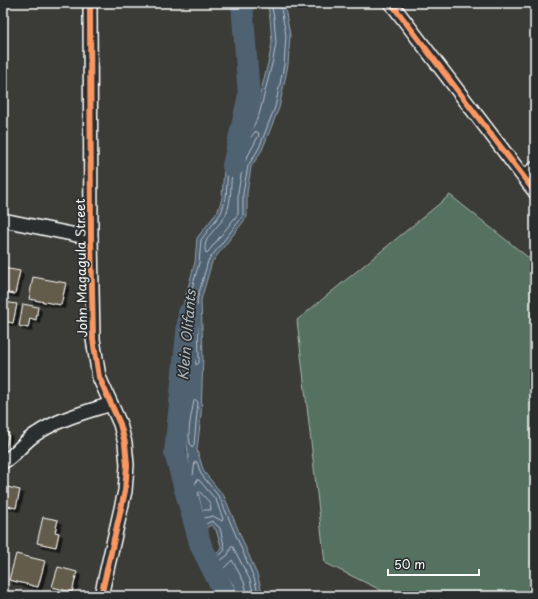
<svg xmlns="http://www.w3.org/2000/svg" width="538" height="599" viewBox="0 0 538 599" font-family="'Playpen Sans',sans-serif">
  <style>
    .green { fill: #557160; stroke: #aab8b0 }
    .water { fill: #506272; stroke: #96a1aa }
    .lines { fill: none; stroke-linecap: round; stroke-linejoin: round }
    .shore { stroke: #b9c0c7; stroke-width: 1 }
    .river { stroke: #506272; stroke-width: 22 }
    .building { fill: #645c4c; stroke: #fff; filter: url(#shadow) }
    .lane-casing { stroke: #fff; stroke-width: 10 }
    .street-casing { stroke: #fff; stroke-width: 16 }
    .lane { stroke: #2a2d2e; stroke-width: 7 }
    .street { stroke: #2a2d2e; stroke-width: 13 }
    .cycleway-casing { stroke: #2a2d2e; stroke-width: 8 }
    .cycleway { stroke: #f99763; stroke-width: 6 }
    .labels { text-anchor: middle; stroke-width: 3.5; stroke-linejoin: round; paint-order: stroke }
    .street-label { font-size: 13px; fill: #fff; stroke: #2a2d2e }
    .water-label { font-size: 14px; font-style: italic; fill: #b0b8c0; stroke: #2a2d2e }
  </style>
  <defs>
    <filter id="shadow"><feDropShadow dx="3.5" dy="3.5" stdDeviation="0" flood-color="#0009"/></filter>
  </defs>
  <rect width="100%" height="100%" fill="#3b3b37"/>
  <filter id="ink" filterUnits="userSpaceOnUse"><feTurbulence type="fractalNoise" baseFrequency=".025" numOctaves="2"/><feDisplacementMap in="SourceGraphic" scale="8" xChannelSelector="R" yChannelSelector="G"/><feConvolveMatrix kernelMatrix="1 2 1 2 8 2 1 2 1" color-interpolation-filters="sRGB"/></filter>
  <g filter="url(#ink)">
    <!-- green -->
    <path class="green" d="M 450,195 L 535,263 L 535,596 L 393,596 L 325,563 L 297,320 Z"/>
    <!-- water -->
    <path class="water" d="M 267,3 L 284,3 L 290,35 L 288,65 L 279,108 L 262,150 L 251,167 L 247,193 L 247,217 L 212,262 L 201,300 L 203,355 L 201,416 L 197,450 L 204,472 L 224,496 L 258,577 L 263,596 L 222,596 L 206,571 L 204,561 L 209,553 L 216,554 L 222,549 L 216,530 L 211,525 L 201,531 L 199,527 L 191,522 L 184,502 L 183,490 L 190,474 L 185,425 L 190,397 L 191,367 L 189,349 L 182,336 L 179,321 L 195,262 L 197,238 L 218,211 L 222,198 L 224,168 L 234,144 L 248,127 L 255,114 L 269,59 L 272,42 L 270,18 Z"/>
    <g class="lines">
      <!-- shore -->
      <g class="shore">
        <path d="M 271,3 L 274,18 L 276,43 L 273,60 L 259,115 L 252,129 L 237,147 L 228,168 L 226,198 L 221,213 L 201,240 L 199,263 L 183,321 L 186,335 L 193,348 L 196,365 L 199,363 L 199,355 L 197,300 L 208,261 L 243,216 L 243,193 L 248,166 L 259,148 L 275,107 L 284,65 L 286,35 L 280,3"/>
        <path d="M 255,132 L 258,132 L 259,135 L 243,165 L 238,192 L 238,214 L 208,252 L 206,253 C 200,238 221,226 226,214 C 233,198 229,184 233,169 C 237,154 246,143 255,132 Z"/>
        <path d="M 196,400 L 198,402 L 194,445 L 192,447 C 185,438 192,412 194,401 Z"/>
        <path d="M 197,480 L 199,480 L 216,500 L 223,519 L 222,521 L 213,516 L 204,518 L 198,515 C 193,503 190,492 197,480 Z"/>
        <path d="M 200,492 L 210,503 L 211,510 L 202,510 L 198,493 Z"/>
        <path d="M 225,596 L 210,569 L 208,562 L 211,558 L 218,557 L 225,550 L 220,528 L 212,521 L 204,525 L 194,519 L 188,501 L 187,490 L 193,475 L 195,461 L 197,462 L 201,474 L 220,498 L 254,578 L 259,596"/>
        <path d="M 230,596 L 229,590 L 214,565 L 228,555 L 232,545 L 250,580 L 254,596"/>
        <path d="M 236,596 L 235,588 L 223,569 L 232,560 L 244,582 L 248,596"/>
      </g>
      <!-- river -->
      <g class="river">
        <path d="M 233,166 L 249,95 L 242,3"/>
        <path d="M 189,313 L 175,453 L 201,546 L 226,596"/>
      </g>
    </g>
    <!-- building -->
    <g class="building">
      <path d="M 3,268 L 20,271 L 15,294 L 3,292 Z"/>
      <path d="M 33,277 L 66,283 L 61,305 L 29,299 Z"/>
      <path d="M 3,302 L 17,304 L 13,323 L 3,321 Z"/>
      <path d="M 23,304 L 38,307 L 36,320 L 30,318 L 28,328 L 19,326 Z"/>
      <path d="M 3,432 L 9,433 L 5,451 L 3,451 Z"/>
      <path d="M 3,486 L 20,490 L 16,508 L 3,505 Z"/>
      <path d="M 43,517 L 58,520 L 55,532 L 59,533 L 56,547 L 37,543 Z"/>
      <path d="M 16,554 L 45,561 L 38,587 L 9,580 Z"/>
      <path d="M 58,567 L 77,572 L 72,592 L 52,587 Z"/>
    </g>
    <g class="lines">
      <!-- lane casing -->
      <g class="lane-casing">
        <path id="lane" d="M 522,174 L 535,165"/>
      </g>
      <!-- street casing -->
      <g class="street-casing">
        <g id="street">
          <path d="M 90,3 L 91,238 L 93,339 L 99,377 L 120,424 L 125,443 L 127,465 L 125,491 L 101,596"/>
          <path d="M 391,3 L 535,192"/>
          <path d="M 3,220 L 91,238"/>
          <path d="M 3,462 C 14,457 24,441 36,434 C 58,419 86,412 111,404"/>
        </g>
      </g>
      <!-- lane -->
      <use href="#lane" class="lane"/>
      <!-- street -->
      <use href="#street" class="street"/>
      <!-- cycleway casing -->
      <g class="cycleway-casing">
        <g id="cycleway">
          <path d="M 90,3 L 91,238 L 93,339 L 99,377 L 120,424 L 125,443 L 127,465 L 125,491 L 101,596"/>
          <path d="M 391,3 L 535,192"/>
        </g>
      </g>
      <!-- cycleway -->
      <use href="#cycleway" class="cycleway"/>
    </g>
  </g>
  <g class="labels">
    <!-- street labels -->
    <g class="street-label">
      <text transform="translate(81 268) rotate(-91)" y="5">John Magagula Street</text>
    </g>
    <!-- water labels -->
    <g class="water-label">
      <text transform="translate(187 335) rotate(-85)" y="5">Klein Olifants</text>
    </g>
  </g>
  <!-- margin -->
  <rect width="538" height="599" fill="none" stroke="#2a2d2e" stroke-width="16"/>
  <rect x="8" y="8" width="522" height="583" fill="none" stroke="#fff" stroke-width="1.5" filter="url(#ink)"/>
  <!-- scale -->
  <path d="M388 569v6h91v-6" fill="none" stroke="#ffffff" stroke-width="2"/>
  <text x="394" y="569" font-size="12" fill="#ffffff" stroke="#2a2d2e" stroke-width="3" paint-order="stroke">50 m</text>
</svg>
